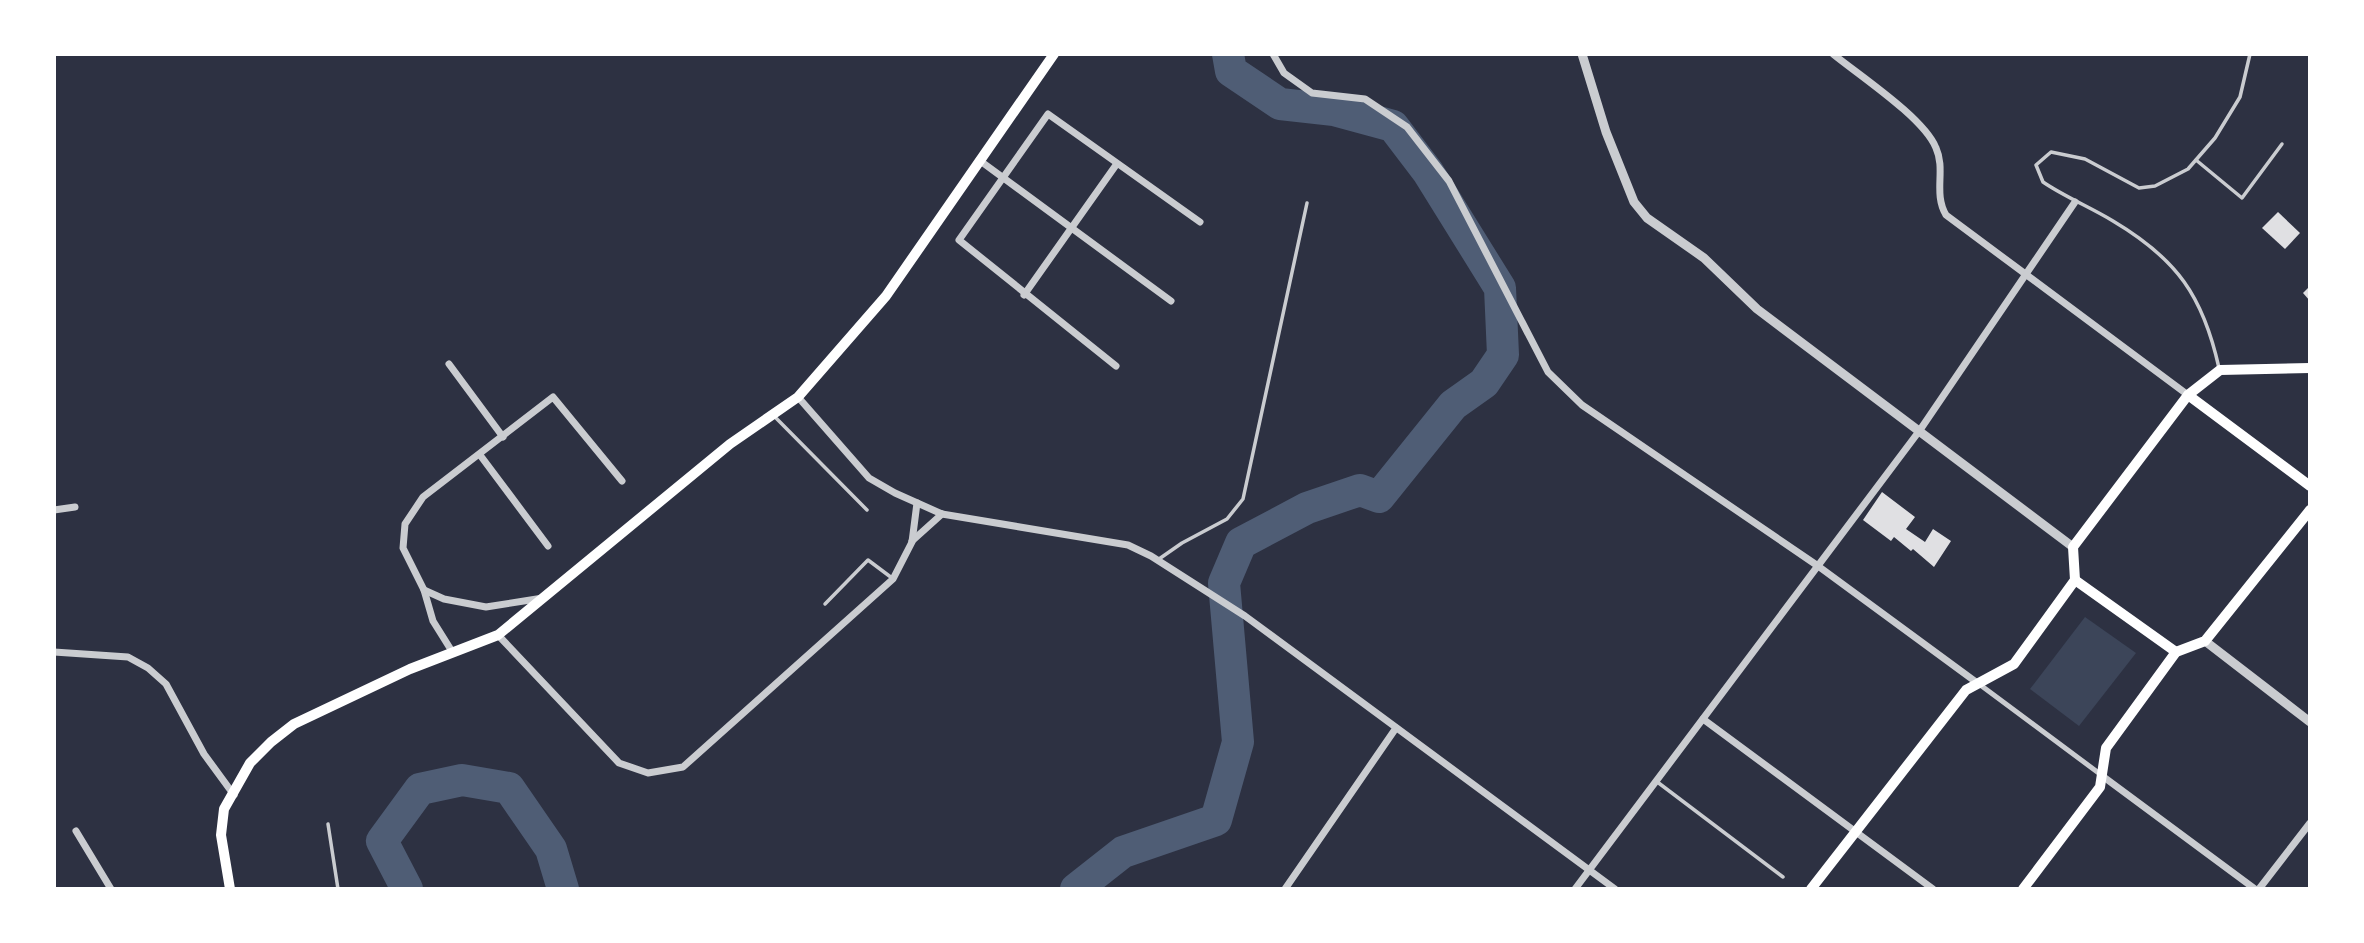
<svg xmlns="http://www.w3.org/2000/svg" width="2364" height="943" viewBox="0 0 2364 943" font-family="Quicksand,sans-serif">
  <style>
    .green { fill: #3c4559 }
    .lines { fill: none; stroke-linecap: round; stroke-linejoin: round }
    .river { stroke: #4f5d75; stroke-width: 32 }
    .building { fill: #e0e0e3 }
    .service { stroke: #caccd0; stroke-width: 3.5 }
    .pedestrian { stroke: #caccd0; stroke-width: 5 }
    .minor { stroke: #caccd0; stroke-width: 7 }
    .tertiary { stroke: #caccd0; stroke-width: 9 }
    .secondary { stroke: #fff; stroke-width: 10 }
  </style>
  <rect width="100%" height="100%" fill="#2d3142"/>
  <!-- green -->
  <path class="green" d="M 2085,617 L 2136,653 L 2079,726 L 2030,689 Z"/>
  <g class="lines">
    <!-- river -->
    <g class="river">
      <path d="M 407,889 L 382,841 L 420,789 L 462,780 L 509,788 L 551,849 L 563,889"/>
      <path d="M 1076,889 L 1123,852 L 1216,820 L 1238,742 L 1224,583 L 1241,543 L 1307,508 L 1360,490 L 1379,497 L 1453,405 L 1484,383 L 1503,355 L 1500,288 L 1428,172 L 1393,126 L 1334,110 L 1280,104 L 1231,71 L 1228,54"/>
    </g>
  </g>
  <!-- building -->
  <g class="building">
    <path d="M 2278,212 L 2300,233 L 2285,249 L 2262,228 Z"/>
    <path d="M 2310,286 L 2310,301 L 2303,293 Z"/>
    <path d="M 1882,492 L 1915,517 L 1906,529 L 1925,542 L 1933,529 L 1951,541 L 1934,567 L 1913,549 L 1911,551 L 1894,537 L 1891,541 L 1863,520 Z"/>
  </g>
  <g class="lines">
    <!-- service -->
    <g class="service">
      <path d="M 2196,160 L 2242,198 L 2282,144"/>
      <path d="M 2219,368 C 2203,296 2177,259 2113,221 C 2090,207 2065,197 2043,182 L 2036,165 L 2051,152 L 2085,159 L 2139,188 L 2155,186 L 2188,169 L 2215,138 L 2240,97 L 2250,54"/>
      <path d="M 774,416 L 867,510"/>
      <path d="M 1159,559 L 1182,543 L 1227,519 L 1243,499 L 1307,203"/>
      <path d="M 825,604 L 868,560 L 892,578"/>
      <path d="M 1656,781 L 1783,877"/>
      <path d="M 328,824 L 338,889"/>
    </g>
    <!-- pedestrian -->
    <path class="pedestrian" d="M 1979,684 L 2100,774"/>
    <!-- minor -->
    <g class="minor">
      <path d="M 1273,54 L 1284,73 L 1312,93 L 1365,99 L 1407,127 L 1449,181 L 1548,372 L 1582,405 L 1818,566 L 1976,682"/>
      <path d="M 1833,54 C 1860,76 1924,118 1936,148 C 1946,170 1933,193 1946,215 L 2188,395"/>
      <path d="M 979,160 L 1171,301"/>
      <path d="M 1024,295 L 1116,165"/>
      <path d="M 449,364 L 503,437"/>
      <path d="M 1116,366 L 959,240 L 1048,114 L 1200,222"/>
      <path d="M 798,397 L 869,478 L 895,493 L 942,514 L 1128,545 L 1151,556 L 1245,616 L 1615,889"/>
      <path d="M 480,455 L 548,546"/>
      <path d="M 54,510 L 75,507"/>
      <path d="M 912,541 L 942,514"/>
      <path d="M 424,590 L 433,621 L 453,653"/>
      <path d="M 543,598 L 486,607 L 444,599 L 424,590 L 403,548 L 405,524 L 423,497 L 553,397 L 622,481"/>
      <path d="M 498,635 L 619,763 L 648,773 L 683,767 L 893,579 L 912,542 L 917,503"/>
      <path d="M 54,652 L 128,657 L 148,668 L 166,684 L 204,754 L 234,795"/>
      <path d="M 1703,719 L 1933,889"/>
      <path d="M 2101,775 L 2255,889"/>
      <path d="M 76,831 L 111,889"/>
      <path d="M 1285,889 L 1396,728"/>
      <path d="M 1575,889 L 1920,430 L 2075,202"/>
      <path d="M 2259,889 L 2310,823"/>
    </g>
    <!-- tertiary -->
    <g class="tertiary">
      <path d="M 1582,54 L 1606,132 L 1634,202 L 1647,218 L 1704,258 L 1757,309 L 2073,547"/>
      <path d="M 2205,641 L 2310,722"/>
    </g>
    <!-- secondary -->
    <g class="secondary">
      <path d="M 2188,395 L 2310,486"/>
      <path d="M 2075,580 L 2176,652"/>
      <path d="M 230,889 L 221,835 L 224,809 L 250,763 L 271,742 L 294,724 L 410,669 L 498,635 L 730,444 L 798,397 L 886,296 L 1054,54"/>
      <path d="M 1811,889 L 1966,690 L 2014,664 L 2075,580 L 2073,547 L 2188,395 L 2220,370 L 2310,368"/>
      <path d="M 2023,889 L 2100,787 L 2106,748 L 2176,652 L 2205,641 L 2310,510"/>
    </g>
  </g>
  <!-- border -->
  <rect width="2364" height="943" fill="none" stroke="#ffffff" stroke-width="112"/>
</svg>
